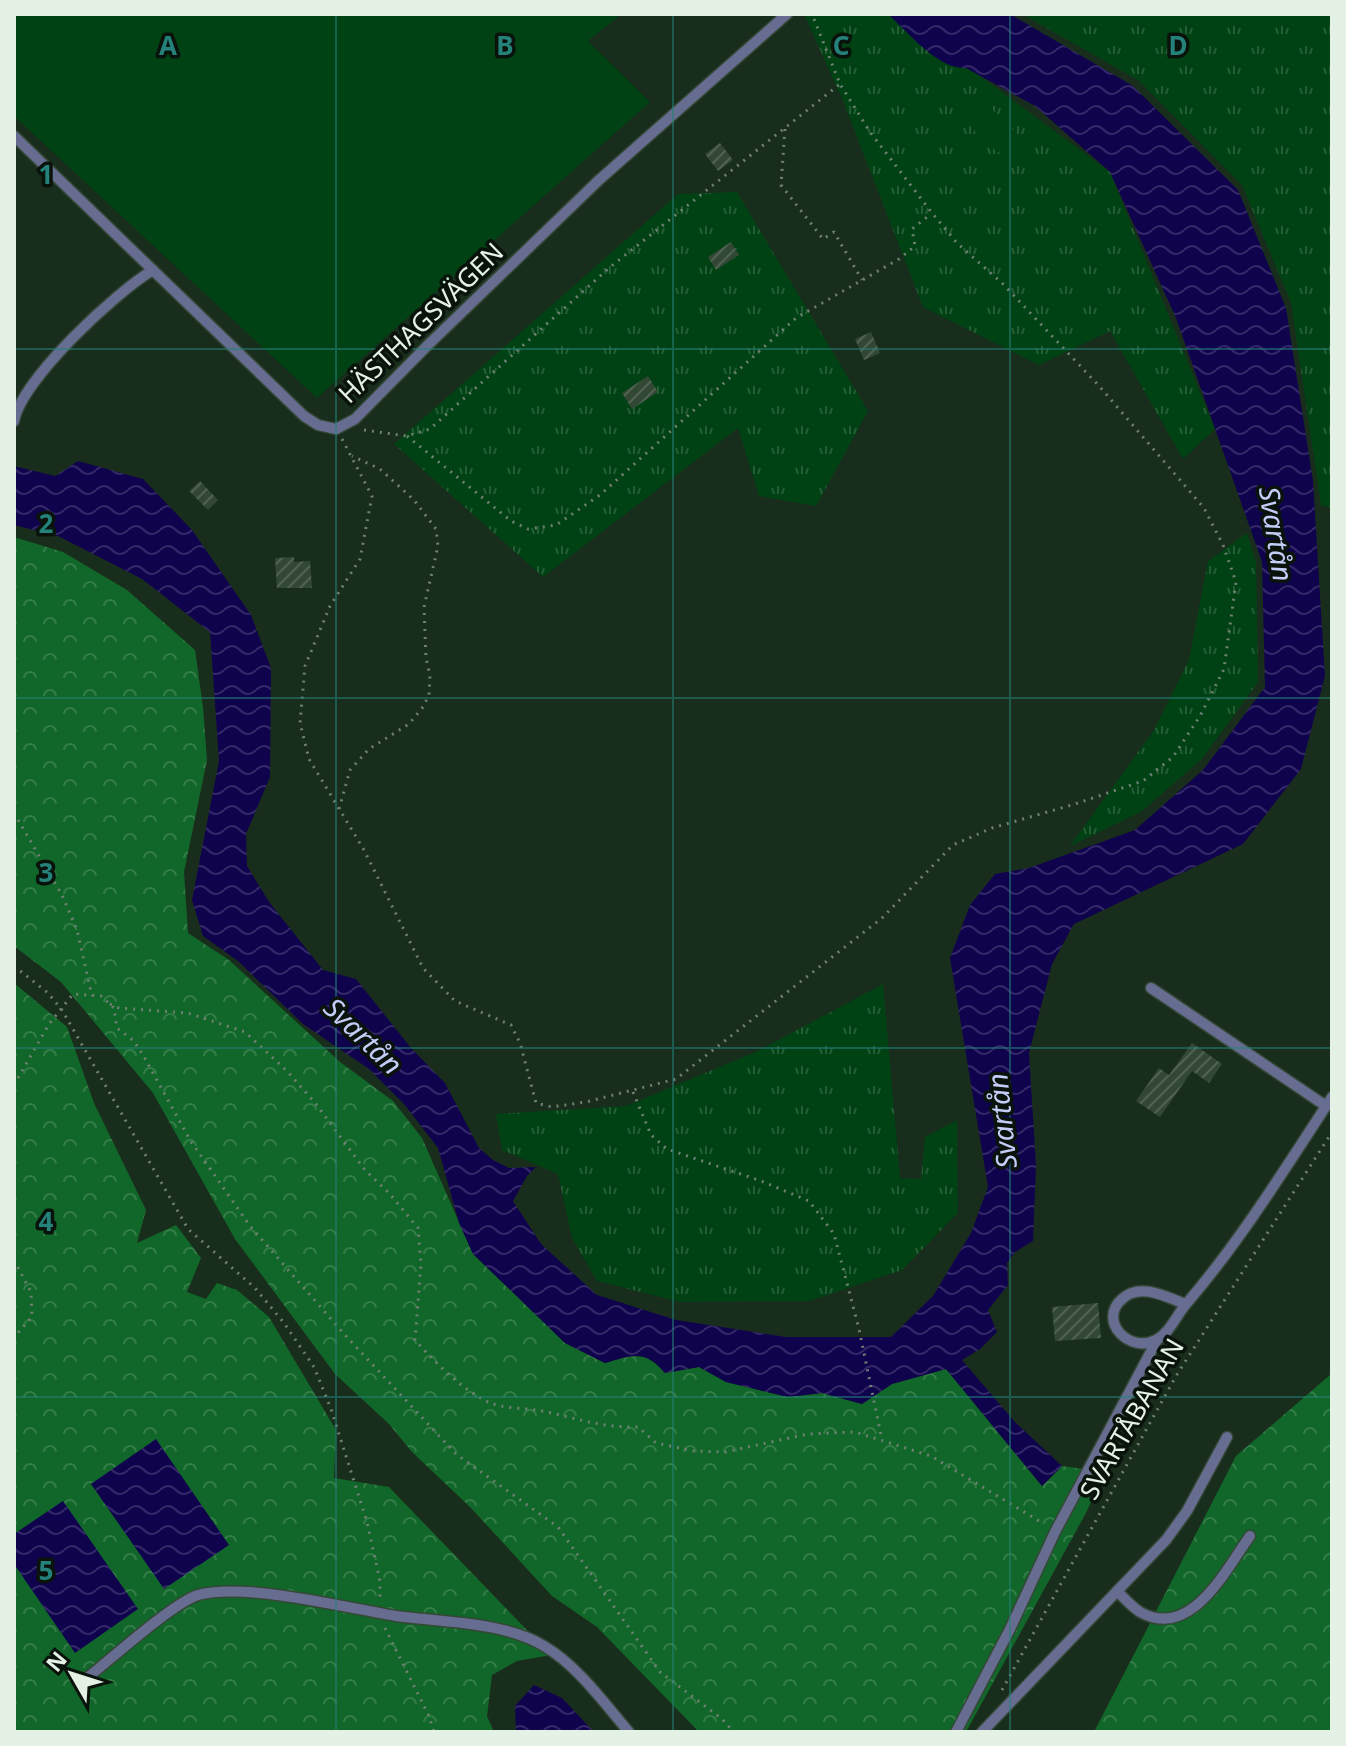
<svg xmlns="http://www.w3.org/2000/svg" width="1346" height="1746" viewBox="0 0 1346 1746" font-family="'Noto Sans',sans-serif">
  <style>
    .grass { fill: url(#grass-tufts) }
    .forest { fill: url(#forest-crowns) }
    .garden { fill: #004214 }
    .water { fill: url(#water-waves) }
    .building { fill: url(#building-hatch) }
    .lines { fill: none; stroke-linecap: round; stroke-linejoin: round }
    .lane-casing { stroke: #354837; stroke-width: 13 }
    .path { stroke: #6f8172; stroke-width: 3; stroke-dasharray: 2 6; stroke-linecap: butt }
    .lane { stroke: #666d90; stroke-width: 10 }
    .grid { fill: none; stroke: #24827a; stroke-width: 2; stroke-opacity: 0.55 }
    .labels { text-anchor: middle; stroke-width: 7; stroke-linejoin: round; paint-order: stroke }
    .street-label { font-size: 26px; fill: #e4f1e5; stroke: #0a130b }
    .water-label { font-size: 28px; font-style: italic; fill: #c4cdf8; stroke: #0a130b }
    .grid-label { font-size: 26px; text-anchor: middle; font-weight: bold; fill: #24827a; stroke: #0a130b; stroke-width: 7; stroke-linejoin: round; paint-order: stroke }
  </style>
  <defs>
    <pattern id="grass-tufts" width="24" height="20" patternUnits="userSpaceOnUse" patternTransform="scale(2)"><rect width="24" height="20" fill="#004214"/><path d="M3 7l-1-3M5 7V3M7 7l1-3M15 17l-1-3M17 17v-4M19 17l1-3" fill="none" stroke="#255e36"/></pattern>
    <pattern id="forest-crowns" width="20" height="18" patternUnits="userSpaceOnUse" patternTransform="scale(2)"><rect width="20" height="18" fill="#116729"/><path d="M2 6a3 3 0 1 1 6 0M12 15a3 3 0 1 1 6 0" fill="none" stroke="#347d48"/></pattern>
    <pattern id="water-waves" width="16" height="10" patternUnits="userSpaceOnUse" patternTransform="scale(2)"><rect width="16" height="10" fill="#10034e"/><path d="M0 5q4-4 8 0t8 0" fill="none" stroke="#332867"/></pattern>
    <pattern id="building-hatch" width="6" height="6" patternUnits="userSpaceOnUse" patternTransform="scale(2)"><rect width="6" height="6" fill="#324835"/><path d="M-1 1l2-2M0 6l6-6M5 7l2-2" fill="none" stroke="#506352"/></pattern>
  </defs>
  <rect width="100%" height="100%" fill="#182d1b"/>
  <!-- grass -->
  <g class="grass">
    <path d="M 809,14 L 896,14 L 1110,172 L 1215,429 L 1183,459 L 1110,331 L 1039,365 L 923,307 L 843,101 L 805,16 Z"/>
    <path d="M 1022,14 L 1332,14 L 1332,508 L 1321,505 L 1291,303 L 1242,185 L 1138,80 Z"/>
    <path d="M 737,192 L 868,411 L 816,506 L 759,496 L 738,428 L 543,577 L 394,444 L 678,194 Z"/>
    <path d="M 1247,533 L 1256,563 L 1258,682 L 1202,759 L 1141,812 L 1070,846 L 1154,730 L 1189,660 L 1208,561 Z"/>
    <path d="M 883,984 L 900,1178 L 921,1179 L 925,1137 L 957,1120 L 958,1213 L 902,1270 L 809,1301 L 680,1302 L 597,1281 L 572,1238 L 558,1174 L 502,1150 L 496,1114 L 626,1106 L 758,1051 Z"/>
  </g>
  <!-- forest -->
  <g class="forest">
    <path d="M 14,537 L 63,552 L 127,590 L 195,650 L 203,707 L 207,760 L 184,872 L 188,933 L 229,960 L 340,1062 L 393,1101 L 422,1138 L 473,1254 L 565,1343 L 605,1363 C 632,1355 645,1349 665,1373 L 699,1367 L 726,1382 L 788,1397 L 822,1393 L 862,1404 L 892,1384 L 946,1369 L 1042,1486 L 1062,1466 L 1104,1472 L 1087,1511 L 966,1732 L 699,1732 L 597,1627 L 552,1596 L 471,1508 L 412,1452 L 389,1424 L 335,1374 L 235,1239 L 153,1093 L 61,982 L 14,946 Z"/>
    <path d="M 14,983 L 67,1027 L 94,1103 L 146,1210 L 137,1243 L 176,1225 L 201,1258 L 187,1292 L 206,1299 L 217,1283 L 237,1290 L 269,1317 L 336,1430 L 334,1478 L 389,1487 L 551,1655 L 517,1661 L 492,1675 L 487,1716 L 494,1732 L 14,1732 Z"/>
    <path d="M 1330,1375 L 1332,1375 L 1332,1732 L 1094,1732 L 1236,1456 Z"/>
  </g>
  <!-- garden -->
  <g class="garden">
    <path d="M 14,14 L 622,14 L 588,41 L 650,102 L 317,398 L 14,116 Z"/>
    <path d="M 972,98 L 985,103 L 1017,133 L 998,153 L 957,114 Z"/>
  </g>
  <!-- water -->
  <g class="water">
    <path d="M 888,14 L 1010,14 L 1133,86 L 1238,190 L 1286,308 L 1313,481 L 1325,676 L 1301,769 L 1243,844 L 1074,924 L 1052,964 L 1029,1053 L 1036,1166 L 1033,1241 L 1015,1252 L 1007,1263 L 1008,1285 L 988,1310 L 997,1332 L 980,1349 L 962,1360 L 1014,1421 L 1062,1466 L 1042,1486 L 946,1369 L 892,1384 L 862,1404 L 822,1393 L 788,1397 L 726,1382 L 699,1367 L 665,1373 C 645,1349 632,1355 605,1363 L 565,1343 L 473,1254 L 459,1223 L 438,1148 L 404,1104 L 369,1069 L 303,1024 L 238,961 L 203,936 L 192,900 L 219,761 L 210,632 L 142,579 L 58,536 L 14,525 L 14,466 L 55,476 L 78,461 L 143,479 L 192,530 L 251,615 L 271,668 L 270,777 L 246,834 L 247,866 L 269,902 L 323,970 L 356,979 L 411,1048 L 445,1083 L 479,1148 L 493,1160 L 509,1168 L 536,1167 L 527,1176 L 513,1201 L 541,1244 L 597,1295 L 676,1320 L 786,1337 L 891,1337 L 933,1296 L 971,1233 L 988,1187 L 950,958 L 970,905 L 995,874 L 1029,868 L 1135,830 L 1203,770 L 1265,687 L 1262,562 L 1176,318 L 1110,172 L 1035,106 L 966,68 C 937,69 909,33 888,14 Z"/>
    <path d="M 156,1439 L 229,1545 L 164,1589 L 91,1484 Z"/>
    <path d="M 63,1501 L 138,1609 L 75,1653 L 14,1564 L 14,1534 Z"/>
    <path d="M 534,1685 L 562,1698 L 594,1732 L 516,1732 L 515,1706 Z"/>
  </g>
  <!-- building -->
  <g class="building">
    <path d="M 720,143 L 733,160 L 718,171 L 705,154 Z"/>
    <path d="M 731,242 L 739,255 L 716,270 L 708,257 Z"/>
    <path d="M 871,332 L 880,353 L 864,360 L 855,339 Z"/>
    <path d="M 648,376 L 658,392 L 632,409 L 622,393 Z"/>
    <path d="M 200,481 L 218,500 L 208,510 L 189,491 Z"/>
    <path d="M 294,557 L 294,562 L 310,561 L 312,588 L 277,588 L 275,558 Z"/>
    <path d="M 1192,1043 L 1222,1064 L 1209,1083 L 1192,1071 L 1160,1117 L 1136,1101 L 1159,1068 L 1169,1075 Z"/>
    <path d="M 1098,1303 L 1101,1338 L 1055,1341 L 1052,1307 Z"/>
  </g>
  <g class="lines">
    <!-- lane casing -->
    <g class="lane-casing">
      <g id="lane">
        <path d="M 14,136 L 304,416 L 318,425 L 336,429 L 355,419 L 429,344 L 599,180 L 787,14"/>
        <path d="M 14,421 C 22,379 116,292 153,270"/>
        <path d="M 1151,988 L 1326,1106"/>
        <path d="M 1185,1304 C 1167,1297 1140,1282 1122,1299 C 1097,1321 1130,1354 1156,1340 C 1170,1333 1177,1314 1187,1303 C 1241,1240 1286,1167 1332,1097"/>
        <path d="M 1117,1591 C 1124,1598 1131,1606 1140,1612 C 1191,1641 1226,1569 1250,1536"/>
        <path d="M 87,1678 C 111,1659 173,1603 198,1595 C 245,1582 346,1608 396,1616 C 442,1622 505,1622 544,1646 C 578,1666 604,1703 629,1732"/>
        <path d="M 956,1732 L 1010,1629 L 1055,1532 L 1157,1340"/>
        <path d="M 982,1732 L 1166,1540 L 1187,1511 L 1227,1437"/>
      </g>
    </g>
    <!-- path -->
    <g class="path">
      <path d="M 785,129 L 781,185 L 823,239 L 834,232 L 862,280"/>
      <path d="M 364,430 L 407,436 L 430,429 L 609,268 L 840,84"/>
      <path d="M 407,436 L 511,521 L 528,529 L 556,525 L 600,495 L 796,318 L 899,259 L 915,246 L 912,229 L 931,214"/>
      <path d="M 342,439 L 372,496 L 360,559 L 330,606 L 305,666 L 300,723 L 309,759 L 364,850 L 423,968 L 455,1001 L 511,1025 L 520,1043 L 536,1103 L 552,1107 L 586,1102 L 676,1079 L 882,918 L 953,845 L 992,828 L 1075,804 L 1143,781 L 1173,757 L 1200,716 L 1224,669 L 1236,582 L 1223,545 L 1204,508 L 1100,387 L 1003,284 L 957,243 L 932,213 L 870,132 L 840,84 L 812,14"/>
      <path d="M 339,809 L 350,770 L 369,749 L 409,724 L 423,707 L 429,695 L 430,675 L 426,658 L 424,607 L 438,546 L 436,529 L 414,500 L 380,469 L 352,456"/>
      <path d="M 14,813 L 62,895 L 77,930 L 92,996"/>
      <path d="M 14,966 L 48,993 L 62,1010 L 188,1229 L 255,1288 L 284,1323 L 314,1367 L 331,1409 L 367,1522 L 380,1581 L 380,1598"/>
      <path d="M 110,1004 L 119,1008 L 188,1013 L 245,1032 L 287,1071 L 316,1104 L 365,1170 L 389,1193 L 418,1228 L 421,1264 L 415,1340 C 435,1362 459,1387 486,1401 C 503,1410 527,1407 547,1412 C 578,1419 605,1428 638,1427 L 656,1443 L 693,1451 L 725,1452 L 808,1434 L 855,1432 L 931,1456 L 1044,1524"/>
      <path d="M 14,1085 L 49,1024 L 73,994 L 101,996 L 114,1008 L 117,1028 L 134,1041 L 143,1055 L 190,1140 L 250,1226 L 344,1334 L 456,1454 L 558,1527 L 660,1672 L 722,1719 L 734,1732"/>
      <path d="M 633,1092 L 651,1135 L 667,1149 L 761,1181 L 809,1201 L 834,1234 L 859,1329 L 882,1440"/>
      <path d="M 14,1260 L 31,1292 L 32,1317 L 14,1337"/>
      <path d="M 385,1628 L 429,1716 L 434,1732"/>
      <path d="M 1002,1690 L 1176,1376 L 1332,1132"/>
    </g>
    <!-- lane -->
    <use href="#lane" class="lane"/>
  </g>
  <!-- grid -->
  <path class="grid" d="M 336,14 L 336,1732M 673,14 L 673,1732M 1010,14 L 1010,1732M 14,349 L 1332,349M 14,698 L 1332,698M 14,1048 L 1332,1048M 14,1397 L 1332,1397"/>
  <g class="labels">
    <!-- street labels -->
    <g class="street-label">
      <text transform="translate(421 323) rotate(-44)" y="9">HÄSTHAGSVÄGEN</text>
      <text transform="translate(1132 1419) rotate(-60)" y="9">SVARTÅBANAN</text>
    </g>
    <!-- water labels -->
    <g class="water-label">
      <text transform="translate(1276 534) rotate(81)" y="10">Svartån</text>
      <text transform="translate(363 1036) rotate(44)" y="10">Svartån</text>
      <text transform="translate(1002 1121) rotate(-96)" y="10">Svartån</text>
    </g>
  </g>
  <g class="grid-label">
    <text x="168" y="55">A</text>
    <text x="505" y="55">B</text>
    <text x="841" y="55">C</text>
    <text x="1178" y="55">D</text>
    <text x="46" y="184">1</text>
    <text x="46" y="533">2</text>
    <text x="46" y="882">3</text>
    <text x="46" y="1231">4</text>
    <text x="46" y="1580">5</text>
  </g>
  <!-- border -->
  <rect width="1346" height="1746" fill="none" stroke="#e4f1e5" stroke-width="32"/>
  <!-- north arrow -->
  <g transform="translate(72 1674) rotate(309)" stroke="#0a130b" stroke-width="6" paint-order="stroke">
  <path d="M0-6L14 30L0 20L-14 30Z" fill="#e4f1e5"/>
  <text y="-12" font-size="22" font-weight="bold" text-anchor="middle" fill="#e4f1e5">N</text>
  </g>
</svg>
